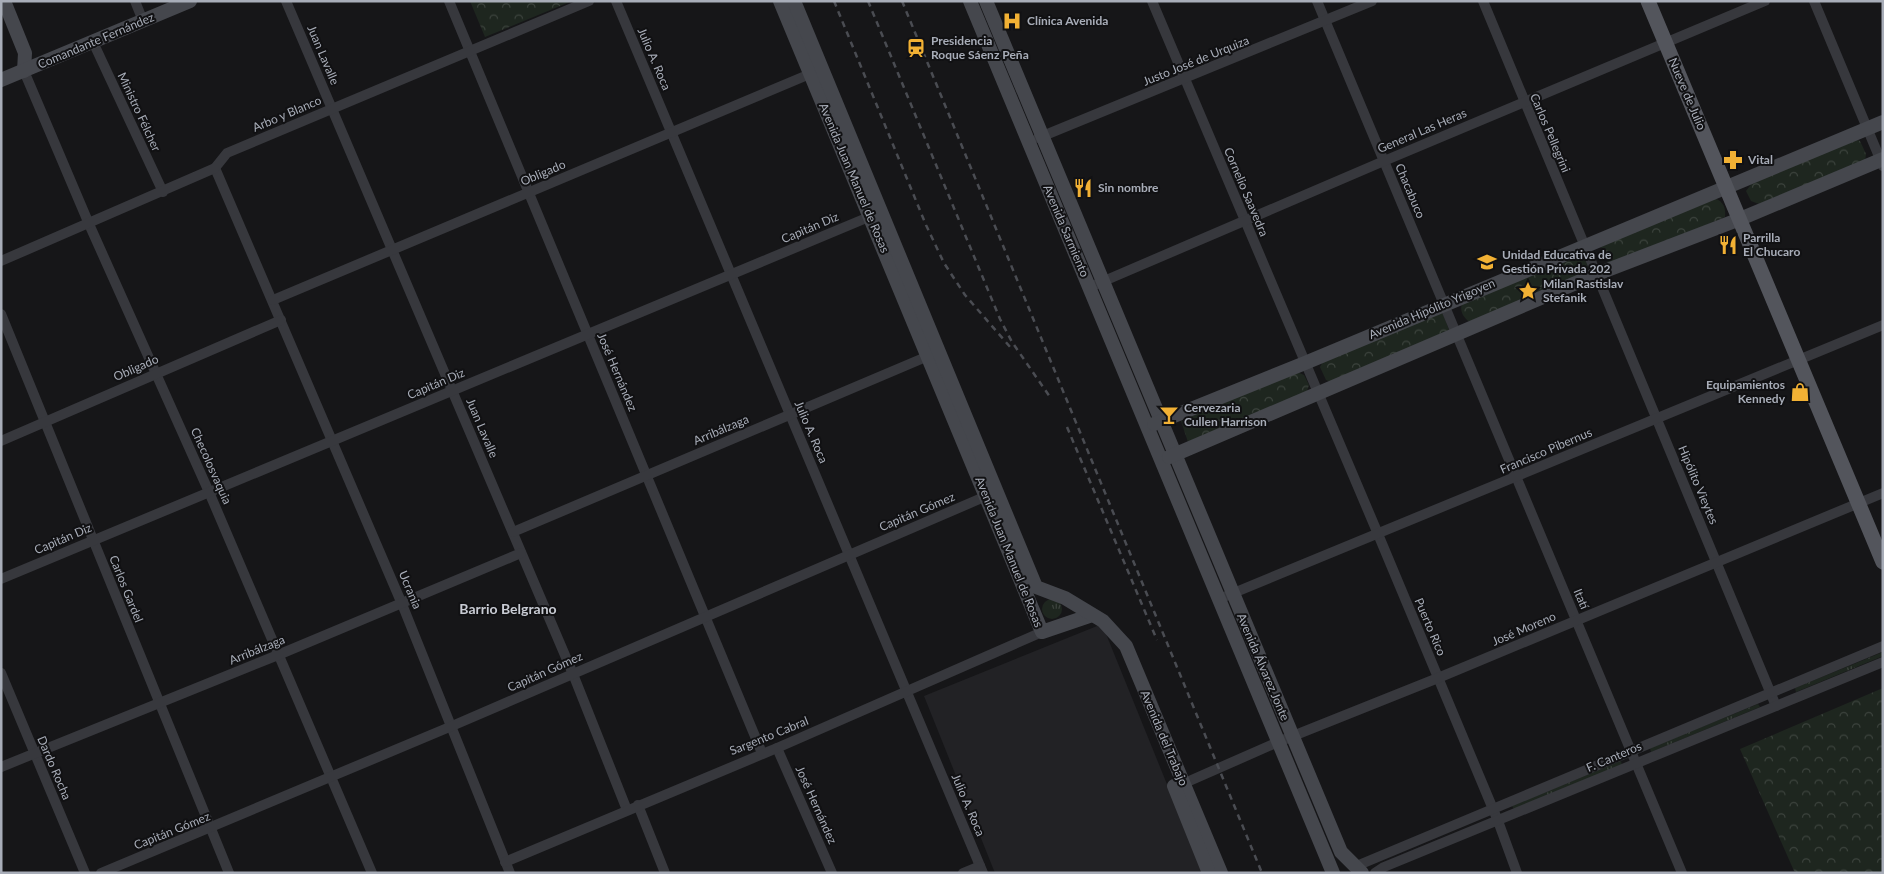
<svg xmlns="http://www.w3.org/2000/svg" width="1884" height="874" viewBox="0 0 1884 874" font-family="Lato,sans-serif">
  <style>
    .built { fill: #222225 }
    .grass { fill: url(#grass-tufts) }
    .forest { fill: url(#forest-crowns) }
    .lines { fill: none; stroke-linecap: round; stroke-linejoin: round }
    .street { stroke: #37383d; stroke-width: 10 }
    .secondary { stroke: #45474d; stroke-width: 14 }
    .primary { stroke: #53555c; stroke-width: 15 }
    .rail { stroke: #4a4c52; stroke-width: 2.5; stroke-dasharray: 6 5; stroke-linecap: butt }
    .labels { text-anchor: middle; stroke-width: 4; stroke-linejoin: round; paint-order: stroke }
    .poi-label { font-size: 12px; font-weight: bold; fill: #a8adb8; stroke: #111113; text-anchor: start }
    .street-label { font-size: 12px; fill: #a8adb8; stroke: #111113 }
    .neighbourhood-label { font-size: 14px; font-weight: bold; fill: #c9ccd4; stroke: #111113 }
  </style>
  <defs>
    <pattern id="grass-tufts" width="24" height="20" patternUnits="userSpaceOnUse" patternTransform="scale(1.25)"><rect width="24" height="20" fill="#1e261f"/><path d="M3 7l-1-3M5 7V3M7 7l1-3M15 17l-1-3M17 17v-4M19 17l1-3" fill="none" stroke="#3c433d"/></pattern>
    <pattern id="forest-crowns" width="20" height="18" patternUnits="userSpaceOnUse" patternTransform="scale(1.25)"><rect width="20" height="18" fill="#1e261f"/><path d="M2 6a3 3 0 1 1 6 0M12 15a3 3 0 1 1 6 0" fill="none" stroke="#3c433d"/></pattern>
  </defs>
  <rect width="100%" height="100%" fill="#161618"/>
  <!-- built -->
  <path class="built" d="M 1102,624 L 1203,873 L 995,873 L 924,696 Z"/>
  <!-- grass -->
  <g class="grass">
    <circle cx="1052" cy="609" r="10"/>
    <path d="M 1883,652 L 1883,656 L 1796,692 L 1795,688 Z"/>
    <path d="M 1758,704 L 1760,707 L 1651,752 L 1650,748 Z"/>
    <path d="M 1621,761 L 1622,765 L 1514,809 L 1512,806 Z"/>
  </g>
  <!-- forest -->
  <g class="forest">
    <path d="M 470,1 L 572,1 L 485,37 Z"/>
    <path d="M 1854,139 L 1860,141 L 1866,154 L 1865,161 L 1759,204 L 1751,201 L 1746,191 L 1753,182 Z"/>
    <path d="M 1712,197 C 1722,201 1726,205 1725,217 L 1614,264 L 1608,262 L 1601,247 Z"/>
    <path d="M 1579,254 C 1586,258 1589,267 1588,274 L 1472,324 C 1465,319 1459,313 1462,304 Z"/>
    <path d="M 1437,312 L 1443,314 L 1449,330 L 1331,382 L 1326,380 L 1320,367 L 1324,360 Z"/>
    <path d="M 1297,372 L 1304,375 L 1309,385 L 1306,394 L 1188,442 L 1181,421 Z"/>
    <path d="M 1883,688 L 1883,873 L 1795,873 L 1740,749 Z"/>
  </g>
  <g class="lines">
    <!-- street -->
    <g class="street">
      <path d="M 135,1 L 143,21"/>
      <path d="M 286,1 L 573,674 L 627,810"/>
      <path d="M 449,1 L 762,753"/>
      <path d="M 616,1 L 983,873"/>
      <path d="M 1152,1 L 1378,534 L 1498,821 L 1517,873"/>
      <path d="M 1317,1 L 1682,873"/>
      <path d="M 1483,1 L 1776,706"/>
      <path d="M 1814,1 L 1883,166"/>
      <path d="M 93,42 L 163,192"/>
      <path d="M 24,71 L 89,224 L 209,492 L 372,873"/>
      <path d="M 1038,138 L 1372,1"/>
      <path d="M 215,168 L 402,604 L 510,873"/>
      <path d="M 1,261 L 215,168 L 227,153 L 589,1"/>
      <path d="M 1090,287 L 1384,161 L 1765,1"/>
      <path d="M 273,300 L 817,71"/>
      <path d="M 1,314 L 229,873"/>
      <path d="M 1,441 L 281,320"/>
      <path d="M 513,532 L 933,354"/>
      <path d="M 1,579 L 876,214"/>
      <path d="M 1219,599 L 1883,325"/>
      <path d="M 1,673 L 85,873"/>
      <path d="M 777,748 L 832,873"/>
      <path d="M 1,767 L 278,655 L 521,553"/>
      <path d="M 1178,786 L 1278,742 L 1438,678 L 1883,493"/>
      <path d="M 638,805 L 665,873"/>
      <path d="M 505,862 L 777,748 L 1042,632"/>
      <path d="M 1354,867 L 1883,646"/>
      <path d="M 101,873 L 452,726 L 991,494"/>
      <path d="M 963,873 L 980,866"/>
      <path d="M 1375,873 L 1384,867 L 1883,662"/>
    </g>
    <!-- secondary -->
    <g class="secondary">
      <path d="M 4,1 L 25,53 L 24,71"/>
      <path d="M 780,1 L 1042,632 L 1092,615"/>
      <path d="M 794,1 L 1036,587 L 1065,598 L 1103,621 L 1126,646 L 1221,873"/>
      <path d="M 970,1 L 1333,873"/>
      <path d="M 986,1 L 1341,852 L 1362,873"/>
      <path d="M 1,80 L 190,1"/>
      <path d="M 1154,424 L 1305,363 L 1883,122"/>
      <path d="M 1169,457 L 1597,274 L 1740,219 L 1883,159"/>
      <path d="M 1174,786 L 1209,873"/>
    </g>
    <!-- primary -->
    <path class="primary" d="M 1648,1 L 1883,562"/>
    <!-- rail -->
    <g class="rail">
      <path d="M 834,1 L 926,225 L 944,263 L 965,295 L 1011,348"/>
      <path d="M 868,1 L 1000,319 L 1012,342 L 1050,397"/>
      <path d="M 902,1 L 1262,873"/>
      <path d="M 1067,427 L 1157,640"/>
    </g>
  </g>
  <!-- icons -->
  <defs>
    <g id="hospital-bare" transform="scale(1.5)"><path d="M-5-5h3v3.5h4V-5h3V5h-3V1.5h-4V5h-3Z" fill="#f2b134" stroke="#111113" stroke-width="2.5" paint-order="stroke"/></g>
    <g id="station-bare" transform="scale(1.5)"><path d="M-3-6H3Q5-6 5-4V2Q5 4 3 4L4.5 6H3L1.5 4h-3L-3 6H-4.5L-3 4Q-5 4-5 2V-4Q-5-6-3-6ZM-3.5-4v3h7v-3ZM-3.5 1v1.5H-2V1ZM2 1v1.5H3.5V1Z" fill="#f2b134" stroke="#111113" stroke-width="2.5" paint-order="stroke"/></g>
    <g id="pharmacy-bare" transform="scale(1.5)"><path d="M-2-6h4v4h4v4h-4v4h-4v-4h-4v-4h4Z" fill="#f2b134" stroke="#111113" stroke-width="2.5" paint-order="stroke"/></g>
    <g id="restaurant-bare" transform="scale(1.5)"><path d="M-5-6h1v4h1v-4h1v4h1v-4h1v5L-1.5 .5V6h-2V.5L-5-1ZM5-6V6H3V1.5H1.5Q1.5-4 5-6Z" fill="#f2b134" stroke="#111113" stroke-width="2.5" paint-order="stroke"/></g>
    <g id="school-bare" transform="scale(1.5)"><path d="M0-5L7-2L0 1L-7-2ZM-4 1L0 2.5L4 1V4Q0 6-4 4Z" fill="#f2b134" stroke="#111113" stroke-width="2.5" paint-order="stroke"/></g>
    <g id="sight-bare" transform="scale(1.5)"><path d="M0-6L1.8-2.2L6-1.7L2.9 1.2L3.7 5.4L0 3.3L-3.7 5.4L-2.9 1.2L-6-1.7L-1.8-2.2Z" fill="#f2b134" stroke="#111113" stroke-width="2.5" paint-order="stroke"/></g>
    <g id="shop-bare" transform="scale(1.5)"><path d="M-5-2.5h2.3a2.7 3.5 0 0 1 5.4 0H5L5.5 6h-11ZM-1.5-2.5h3a1.5 2.3 0 0 0-3 0Z" fill="#f2b134" stroke="#111113" stroke-width="2.5" paint-order="stroke"/></g>
    <g id="bar-bare" transform="scale(1.5)"><path d="M-6-5H6L.8 .8V4.5H3.5V6h-7V4.5H-.8V.8Z" fill="#f2b134" stroke="#111113" stroke-width="2.5" paint-order="stroke"/></g>
  </defs>
  <g fill-rule="evenodd">
    <use href="#hospital-bare" x="1012" y="21"/>
    <use href="#station-bare" x="916" y="48"/>
    <use href="#pharmacy-bare" x="1733" y="160"/>
    <use href="#restaurant-bare" x="1083" y="188"/>
    <use href="#restaurant-bare" x="1728" y="245"/>
    <use href="#school-bare" x="1487" y="262"/>
    <use href="#sight-bare" x="1528" y="291"/>
    <use href="#shop-bare" x="1800" y="392"/>
    <use href="#bar-bare" x="1169" y="415"/>
  </g>
  <g class="labels">
    <!-- poi labels -->
    <g class="poi-label">
      <text x="1027" y="25">Clínica Avenida</text>
      <text x="931" y="45">Presidencia<tspan x="931" dy="14">Roque Sáenz Peña</tspan></text>
      <text x="1748" y="164">Vital</text>
      <text x="1098" y="192">Sin nombre</text>
      <text x="1743" y="242">Parrilla<tspan x="1743" dy="14">El Chucaro</tspan></text>
      <text x="1502" y="259">Unidad Educativa de<tspan x="1502" dy="14">Gestión Privada 202</tspan></text>
      <text x="1543" y="288">Milan Rastislav<tspan x="1543" dy="14">Stefanik</tspan></text>
      <text x="1785" y="389" text-anchor="end">Equipamientos<tspan x="1785" dy="14">Kennedy</tspan></text>
      <text x="1184" y="412">Cervezaria<tspan x="1184" dy="14">Cullen Harrison</tspan></text>
    </g>
    <!-- street labels -->
    <g class="street-label">
      <text transform="translate(96 41) rotate(-23)" y="4">Comandante Fernández</text>
      <text transform="translate(323 55) rotate(67)" y="4">Juan Lavalle</text>
      <text transform="translate(654 59) rotate(67)" y="4">Julio A. Roca</text>
      <text transform="translate(1196 61) rotate(-22)" y="4">Justo José de Urquiza</text>
      <text transform="translate(1687 94) rotate(67)" y="4">Nueve de Julio</text>
      <text transform="translate(139 112) rotate(65)" y="4">Ministro Félcher</text>
      <text transform="translate(287 114) rotate(-23)" y="4">Arbo y Blanco</text>
      <text transform="translate(1422 131) rotate(-23)" y="4">General Las Heras</text>
      <text transform="translate(1550 133) rotate(67)" y="4">Carlos Pellegrini</text>
      <text transform="translate(543 173) rotate(-23)" y="4">Obligado</text>
      <text transform="translate(854 178) rotate(67)" y="4">Avenida Juan Manuel de Rosas</text>
      <text transform="translate(1410 191) rotate(67)" y="4">Chacabuco</text>
      <text transform="translate(1246 192) rotate(67)" y="4">Cornelio Saavedra</text>
      <text transform="translate(810 228) rotate(-23)" y="4">Capitán Diz</text>
      <text transform="translate(1066 231) rotate(67)" y="4">Avenida Sarmiento</text>
      <text transform="translate(1432 309) rotate(-23)" y="4">Avenida Hipólito Yrigoyen</text>
      <text transform="translate(136 368) rotate(-24)" y="4">Obligado</text>
      <text transform="translate(617 372) rotate(67)" y="4">José Hernández</text>
      <text transform="translate(436 384) rotate(-23)" y="4">Capitán Diz</text>
      <text transform="translate(482 428) rotate(67)" y="4">Juan Lavalle</text>
      <text transform="translate(721 430) rotate(-23)" y="4">Arribálzaga</text>
      <text transform="translate(811 432) rotate(67)" y="4">Julio A. Roca</text>
      <text transform="translate(1546 451) rotate(-23)" y="4">Francisco Pibernus</text>
      <text transform="translate(211 466) rotate(66)" y="4">Checolosvaquia</text>
      <text transform="translate(1698 485) rotate(67)" y="4">Hipólito Vieytes</text>
      <text transform="translate(917 512) rotate(-23)" y="4">Capitán Gómez</text>
      <text transform="translate(63 539) rotate(-23)" y="4">Capitán Diz</text>
      <text transform="translate(1009 552) rotate(68)" y="4">Avenida Juan Manuel de Rosas</text>
      <text transform="translate(126 589) rotate(68)" y="4">Carlos Gardel</text>
      <text transform="translate(410 590) rotate(67)" y="4">Ucrania</text>
      <text transform="translate(1581 599) rotate(67)" y="4">Itatí</text>
      <text transform="translate(1430 627) rotate(67)" y="4">Puerto Rico</text>
      <text transform="translate(1524 629) rotate(-23)" y="4">José Moreno</text>
      <text transform="translate(257 650) rotate(-22)" y="4">Arribálzaga</text>
      <text transform="translate(1263 667) rotate(67)" y="4">Avenida Álvarez Jonte</text>
      <text transform="translate(545 672) rotate(-24)" y="4">Capitán Gómez</text>
      <text transform="translate(769 736) rotate(-22)" y="4">Sargento Cabral</text>
      <text transform="translate(1164 738) rotate(67)" y="4">Avenida del Trabajo</text>
      <text transform="translate(1614 757) rotate(-23)" y="4">F. Canteros</text>
      <text transform="translate(54 768) rotate(67)" y="4">Dardo Rocha</text>
      <text transform="translate(816 805) rotate(66)" y="4">José Hernández</text>
      <text transform="translate(968 805) rotate(67)" y="4">Julio A. Roca</text>
      <text transform="translate(172 831) rotate(-22)" y="4">Capitán Gómez</text>
    </g>
    <!-- neighbourhood labels -->
    <g class="neighbourhood-label">
      <text x="508" y="614">Barrio Belgrano</text>
    </g>
  </g>
  <!-- border -->
  <rect width="1884" height="874" fill="none" stroke="#a8adb8" stroke-width="5"/>
</svg>
